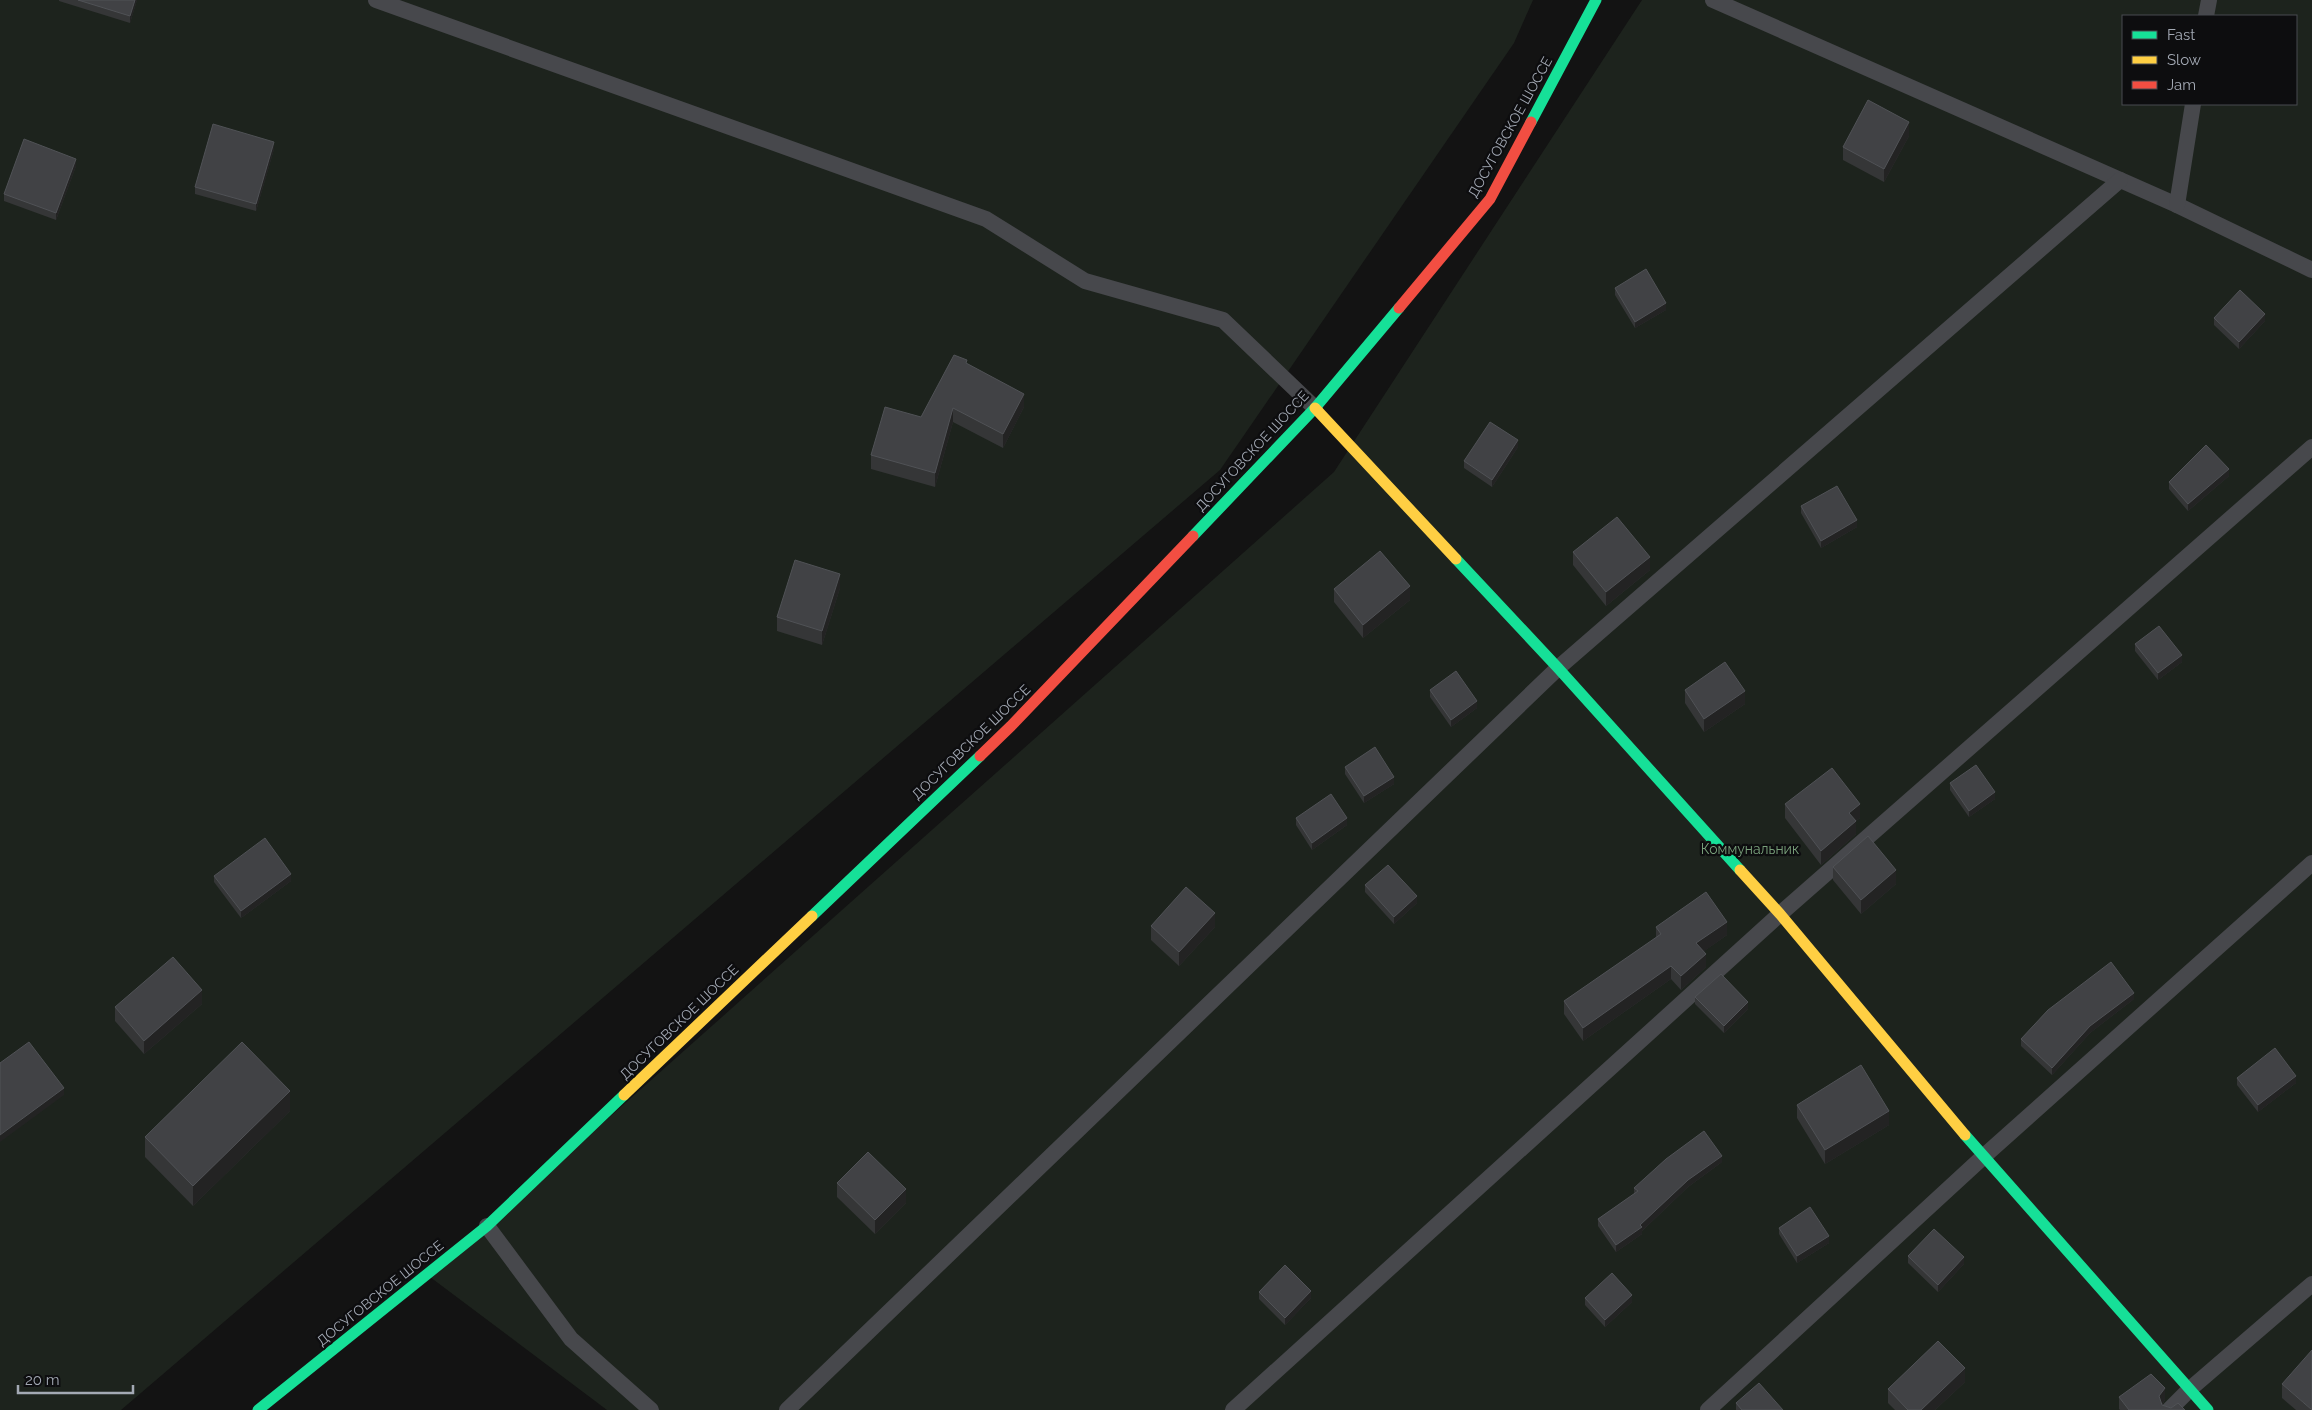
<svg xmlns="http://www.w3.org/2000/svg" width="2312" height="1410" viewBox="0 0 2312 1410" font-family="Raleway,sans-serif">
  <style>
    .green { fill: #1d231d; fill-rule: evenodd }
    .lines { fill: none; stroke-linecap: round; stroke-linejoin: round }
    .lane { stroke: #47484c; stroke-width: 16 }
    .fast { stroke: #16e098; stroke-width: 11 }
    .slow { stroke: #ffcf43; stroke-width: 11 }
    .jam { stroke: #f24e42; stroke-width: 11 }
    .wall { fill: #353637 }
    .shaded-wall { fill: #232323 }
    .building { fill: #414245; stroke: #505256 }
    .labels { text-anchor: middle; stroke-width: 4.5; stroke-linejoin: round; paint-order: stroke }
    .street-label { font-size: 14px; fill: #a3a9b4; stroke: #0d0d0f }
    .park-label { font-size: 14px; fill: #79a07b; stroke: #0d0d0f }
  </style>
  <rect width="100%" height="100%" fill="#131313"/>
  <!-- green -->
  <g class="green">
    <path d="M 0,0 L 1533,0 L 1514,43 L 1220,470 L 121,1410 L 0,1410 Z"/>
    <path d="M 1642,0 L 2312,0 L 2312,1410 L 607,1410 L 430,1277 L 1334,472 ZM 2123,16 L 2296,16 L 2296,104 L 2123,104 Z"/>
  </g>
  <g class="lines">
    <!-- lane -->
    <g class="lane">
      <path d="M 376,0 L 986,219 L 1085,281 L 1223,320 L 1315,408"/>
      <path d="M 1713,0 L 2177,205 L 2312,270"/>
      <path d="M 2206,16 L 2209,0"/>
      <path d="M 2177,205 L 2193,104"/>
      <path d="M 487,1226 L 571,1339 L 651,1410"/>
      <path d="M 787,1410 L 1558,668 L 2120,180"/>
      <path d="M 1233,1410 L 1780,914 L 2312,447"/>
      <path d="M 1708,1410 L 1983,1157 L 2312,863"/>
      <path d="M 2169,1410 L 2190,1389 L 2312,1284"/>
    </g>
    <!-- fast -->
    <g class="fast">
      <path d="M 1531,122 L 1596,0"/>
      <path d="M 1193,536 L 1315,408 L 1399,308"/>
      <path d="M 1456,559 L 1558,668 L 1740,870"/>
      <path d="M 812,916 L 980,756"/>
      <path d="M 1965,1135 L 2208,1410"/>
      <path d="M 258,1410 L 487,1226 L 624,1095"/>
    </g>
    <!-- slow -->
    <g class="slow">
      <path d="M 1315,408 L 1456,559"/>
      <path d="M 1740,870 L 1780,914 L 1965,1135"/>
      <path d="M 624,1095 L 812,916"/>
    </g>
    <!-- jam -->
    <g class="jam">
      <path d="M 1399,308 L 1490,199 L 1531,122"/>
      <path d="M 980,756 L 1011,726 L 1193,536"/>
    </g>
  </g>
  <!-- wall -->
  <g class="wall">
    <path d="M 59,0 L 137,0 L 130,23 L 59,1 Z"/>
    <path d="M 1909,136 L 1884,182 L 1843,160 L 1843,147 Z"/>
    <path d="M 274,149 L 256,211 L 195,194 L 195,187 Z"/>
    <path d="M 76,166 L 56,220 L 4,201 L 4,194 Z"/>
    <path d="M 1615,288 L 1666,310 L 1635,328 L 1615,295 Z"/>
    <path d="M 2214,318 L 2265,321 L 2239,349 L 2214,325 Z"/>
    <path d="M 967,364 L 1024,407 L 1003,448 L 953,422 L 935,487 L 871,469 L 871,455 L 921,417 Z"/>
    <path d="M 1518,447 L 1492,487 L 1464,468 L 1464,461 Z"/>
    <path d="M 2229,476 L 2188,511 L 2169,489 L 2169,482 Z"/>
    <path d="M 1801,506 L 1857,527 L 1821,548 L 1801,513 Z"/>
    <path d="M 1573,552 L 1650,570 L 1606,606 L 1573,565 Z"/>
    <path d="M 840,588 L 822,645 L 777,631 L 777,617 Z"/>
    <path d="M 1334,589 L 1410,600 L 1363,638 L 1334,602 Z"/>
    <path d="M 2135,644 L 2182,662 L 2158,680 L 2135,651 Z"/>
    <path d="M 1430,690 L 1477,708 L 1451,727 L 1430,697 Z"/>
    <path d="M 1685,690 L 1745,704 L 1704,732 L 1685,703 Z"/>
    <path d="M 1345,767 L 1394,784 L 1364,803 L 1345,774 Z"/>
    <path d="M 1950,783 L 1995,799 L 1969,817 L 1950,790 Z"/>
    <path d="M 1785,804 L 1860,818 L 1856,821 L 1856,834 L 1821,865 L 1785,818 Z"/>
    <path d="M 1296,818 L 1347,825 L 1312,850 L 1296,825 Z"/>
    <path d="M 1833,867 L 1896,884 L 1861,914 L 1833,880 Z"/>
    <path d="M 214,876 L 291,881 L 241,918 L 214,882 Z"/>
    <path d="M 1365,885 L 1417,903 L 1394,924 L 1365,892 Z"/>
    <path d="M 1151,926 L 1215,927 L 1179,966 L 1151,940 Z"/>
    <path d="M 1656,927 L 1727,935 L 1704,951 L 1706,967 L 1681,990 L 1671,979 L 1583,1041 L 1564,1014 L 1564,1001 L 1656,938 Z"/>
    <path d="M 1695,997 L 1748,1009 L 1724,1033 L 1695,1004 Z"/>
    <path d="M 2134,999 L 2090,1033 L 2052,1075 L 2021,1046 L 2021,1039 Z"/>
    <path d="M 202,1004 L 144,1054 L 115,1021 L 115,1007 Z"/>
    <path d="M 2237,1078 L 2296,1083 L 2258,1112 L 2237,1085 Z"/>
    <path d="M 1797,1105 L 1889,1125 L 1825,1164 L 1797,1118 Z"/>
    <path d="M 290,1111 L 193,1206 L 145,1157 L 145,1137 Z"/>
    <path d="M 1722,1162 L 1688,1187 L 1642,1231 L 1642,1234 L 1616,1252 L 1598,1226 L 1598,1219 L 1634,1194 L 1634,1188 Z"/>
    <path d="M 837,1183 L 906,1203 L 875,1234 L 837,1197 Z"/>
    <path d="M 1779,1228 L 1829,1243 L 1797,1263 L 1779,1234 Z"/>
    <path d="M 1908,1256 L 1964,1264 L 1938,1292 L 1908,1263 Z"/>
    <path d="M 1259,1292 L 1311,1298 L 1285,1325 L 1259,1299 Z"/>
    <path d="M 1585,1298 L 1632,1302 L 1605,1327 L 1585,1305 Z"/>
    <path d="M 1965,1382 L 1935,1410 L 1895,1410 L 1888,1403 L 1888,1389 Z"/>
    <path d="M 2282,1384 L 2312,1410 L 2296,1410 L 2282,1398 Z"/>
    <path d="M 2119,1397 L 2165,1400 L 2162,1405 L 2171,1408 L 2185,1410 L 2120,1410 L 2119,1409 Z"/>
    <path d="M 1736,1403 L 1783,1410 L 1736,1410 Z"/>
  </g>
  <!-- shaded-wall -->
  <g class="shaded-wall">
    <path d="M 135,0 L 137,0 L 130,23 L 130,16 Z"/>
    <path d="M 1909,122 L 1909,136 L 1884,182 L 1884,169 Z"/>
    <path d="M 274,142 L 274,149 L 256,211 L 256,204 Z"/>
    <path d="M 76,159 L 76,166 L 56,220 L 56,213 Z"/>
    <path d="M 1666,303 L 1666,310 L 1635,328 L 1635,322 Z"/>
    <path d="M 2265,314 L 2265,321 L 2239,349 L 2239,342 Z"/>
    <path d="M 1024,394 L 1024,407 L 1003,448 L 1003,434 Z"/>
    <path d="M 953,408 L 953,422 L 935,487 L 935,473 Z"/>
    <path d="M 1518,440 L 1518,447 L 1492,487 L 1492,480 Z"/>
    <path d="M 2229,469 L 2229,476 L 2188,511 L 2188,504 Z"/>
    <path d="M 1857,520 L 1857,527 L 1821,548 L 1821,541 Z"/>
    <path d="M 1650,557 L 1650,570 L 1606,606 L 1606,592 Z"/>
    <path d="M 840,574 L 840,588 L 822,645 L 822,631 Z"/>
    <path d="M 1410,586 L 1410,600 L 1363,638 L 1363,625 Z"/>
    <path d="M 2182,655 L 2182,662 L 2158,680 L 2158,673 Z"/>
    <path d="M 1745,691 L 1745,704 L 1704,732 L 1704,719 Z"/>
    <path d="M 1477,701 L 1477,708 L 1451,727 L 1451,720 Z"/>
    <path d="M 1394,777 L 1394,784 L 1364,803 L 1364,796 Z"/>
    <path d="M 1995,792 L 1995,799 L 1969,817 L 1969,811 Z"/>
    <path d="M 1860,804 L 1860,818 L 1856,821 L 1856,834 L 1821,865 L 1821,851 L 1849,813 Z"/>
    <path d="M 1347,818 L 1347,825 L 1312,850 L 1312,843 Z"/>
    <path d="M 1896,870 L 1896,884 L 1861,914 L 1861,900 Z"/>
    <path d="M 291,874 L 291,881 L 241,918 L 241,911 Z"/>
    <path d="M 1417,896 L 1417,903 L 1394,924 L 1394,917 Z"/>
    <path d="M 1215,913 L 1215,927 L 1179,966 L 1179,952 Z"/>
    <path d="M 1727,922 L 1727,935 L 1696,957 L 1696,943 Z"/>
    <path d="M 1706,954 L 1706,967 L 1681,990 L 1681,976 Z"/>
    <path d="M 1671,966 L 1671,979 L 1583,1041 L 1583,1028 Z"/>
    <path d="M 202,990 L 202,1004 L 144,1054 L 144,1041 Z"/>
    <path d="M 2134,993 L 2134,999 L 2090,1033 L 2052,1075 L 2052,1068 L 2090,1026 Z"/>
    <path d="M 1748,1002 L 1748,1009 L 1724,1033 L 1724,1026 Z"/>
    <path d="M 2296,1076 L 2296,1083 L 2258,1112 L 2258,1105 Z"/>
    <path d="M 64,1088 L 64,1095 L 0,1142 L 0,1135 Z"/>
    <path d="M 290,1091 L 290,1111 L 193,1206 L 193,1186 Z"/>
    <path d="M 1889,1111 L 1889,1125 L 1825,1164 L 1825,1150 Z"/>
    <path d="M 1722,1156 L 1722,1162 L 1688,1187 L 1642,1231 L 1642,1234 L 1616,1252 L 1616,1245 L 1640,1225 L 1688,1180 Z"/>
    <path d="M 906,1189 L 906,1203 L 875,1234 L 875,1220 Z"/>
    <path d="M 1829,1236 L 1829,1243 L 1797,1263 L 1797,1256 Z"/>
    <path d="M 1964,1257 L 1964,1264 L 1938,1292 L 1938,1285 Z"/>
    <path d="M 1311,1291 L 1311,1298 L 1285,1325 L 1285,1318 Z"/>
    <path d="M 1632,1295 L 1632,1302 L 1605,1327 L 1605,1320 Z"/>
    <path d="M 1965,1368 L 1965,1382 L 1935,1410 L 1921,1410 Z"/>
    <path d="M 2165,1388 L 2165,1400 L 2159,1408 L 2159,1396 Z"/>
  </g>
  <!-- building -->
  <g class="building">
    <path d="M 78,0 L 135,0 L 130,16 Z"/>
    <path d="M 1868,100 L 1909,122 L 1884,169 L 1843,147 Z"/>
    <path d="M 213,124 L 274,142 L 256,204 L 195,187 Z"/>
    <path d="M 24,139 L 76,159 L 56,213 L 4,194 Z"/>
    <path d="M 1646,269 L 1666,303 L 1635,322 L 1615,288 Z"/>
    <path d="M 2240,290 L 2265,314 L 2239,342 L 2214,318 Z"/>
    <path d="M 954,355 L 967,360 L 966,363 L 1024,394 L 1003,434 L 953,408 L 935,473 L 871,455 L 885,407 L 921,417 Z"/>
    <path d="M 1490,422 L 1518,440 L 1492,480 L 1464,461 Z"/>
    <path d="M 2206,445 L 2229,469 L 2188,504 L 2169,482 Z"/>
    <path d="M 1837,486 L 1857,520 L 1821,541 L 1801,506 Z"/>
    <path d="M 1617,517 L 1650,557 L 1606,592 L 1573,552 Z"/>
    <path d="M 1380,551 L 1410,586 L 1363,625 L 1334,589 Z"/>
    <path d="M 795,560 L 840,574 L 822,631 L 777,617 Z"/>
    <path d="M 2159,626 L 2182,655 L 2158,673 L 2135,644 Z"/>
    <path d="M 1725,662 L 1745,691 L 1704,719 L 1685,690 Z"/>
    <path d="M 1456,671 L 1477,701 L 1451,720 L 1430,690 Z"/>
    <path d="M 1375,747 L 1394,777 L 1364,796 L 1345,767 Z"/>
    <path d="M 1976,765 L 1995,792 L 1969,811 L 1950,783 Z"/>
    <path d="M 1832,768 L 1860,804 L 1849,813 L 1856,821 L 1821,851 L 1785,804 Z"/>
    <path d="M 1331,794 L 1347,818 L 1312,843 L 1296,818 Z"/>
    <path d="M 1868,836 L 1896,870 L 1861,900 L 1833,867 Z"/>
    <path d="M 265,838 L 291,874 L 241,911 L 214,876 Z"/>
    <path d="M 1388,865 L 1417,896 L 1394,917 L 1365,885 Z"/>
    <path d="M 1186,887 L 1215,913 L 1179,952 L 1151,926 Z"/>
    <path d="M 1706,892 L 1727,922 L 1696,943 L 1706,954 L 1681,976 L 1671,966 L 1583,1028 L 1564,1001 L 1661,934 L 1656,927 Z"/>
    <path d="M 173,957 L 202,990 L 144,1041 L 115,1007 Z"/>
    <path d="M 2111,962 L 2134,993 L 2090,1026 L 2052,1068 L 2021,1039 L 2048,1010 Z"/>
    <path d="M 1721,974 L 1748,1002 L 1724,1026 L 1695,997 Z"/>
    <path d="M 29,1042 L 64,1088 L 0,1135 L 0,1063 Z"/>
    <path d="M 242,1042 L 290,1091 L 193,1186 L 145,1137 Z"/>
    <path d="M 2275,1048 L 2296,1076 L 2258,1105 L 2237,1078 Z"/>
    <path d="M 1861,1065 L 1889,1111 L 1825,1150 L 1797,1105 Z"/>
    <path d="M 1704,1131 L 1722,1156 L 1688,1180 L 1640,1225 L 1642,1227 L 1616,1245 L 1598,1219 L 1638,1191 L 1634,1188 L 1666,1159 Z"/>
    <path d="M 868,1152 L 906,1189 L 875,1220 L 837,1183 Z"/>
    <path d="M 1810,1207 L 1829,1236 L 1797,1256 L 1779,1228 Z"/>
    <path d="M 1934,1229 L 1964,1257 L 1938,1285 L 1908,1256 Z"/>
    <path d="M 1285,1265 L 1311,1291 L 1285,1318 L 1259,1292 Z"/>
    <path d="M 1612,1273 L 1632,1295 L 1605,1320 L 1585,1298 Z"/>
    <path d="M 1938,1341 L 1965,1368 L 1921,1410 L 1908,1410 L 1888,1389 Z"/>
    <path d="M 2312,1350 L 2312,1410 L 2282,1384 Z"/>
    <path d="M 2151,1374 L 2165,1388 L 2159,1396 L 2162,1405 L 2171,1408 L 2178,1403 L 2185,1410 L 2129,1410 L 2119,1397 Z"/>
    <path d="M 1759,1383 L 1783,1410 L 1742,1410 L 1736,1403 Z"/>
  </g>
  <g class="labels">
    <!-- street labels -->
    <g class="street-label">
      <text transform="translate(1510 127) rotate(-61)" y="5">ДОСУГОВСКОЕ ШОССЕ</text>
      <text transform="translate(1252 451) rotate(-47)" y="5">ДОСУГОВСКОЕ ШОССЕ</text>
      <text transform="translate(971 742) rotate(-44)" y="5">ДОСУГОВСКОЕ ШОССЕ</text>
      <text transform="translate(679 1022) rotate(-44)" y="5">ДОСУГОВСКОЕ ШОССЕ</text>
      <text transform="translate(380 1293) rotate(-39)" y="5">ДОСУГОВСКОЕ ШОССЕ</text>
    </g>
    <!-- park labels -->
    <g class="park-label">
      <text x="1750" y="854">Коммунальник</text>
    </g>
  </g>
  <!-- legend -->
  <rect x="2122" y="15" width="175" height="90" fill="#0d0d0f" stroke="#494b51"/>
  <rect x="2132" y="31" width="25" height="8" fill="#16e098" stroke="#494b51"/>
  <text x="2167" y="40" font-size="15" fill="#a3a9b4">Fast</text>
  <rect x="2132" y="56" width="25" height="8" fill="#ffcf43" stroke="#494b51"/>
  <text x="2167" y="65" font-size="15" fill="#a3a9b4">Slow</text>
  <rect x="2132" y="81" width="25" height="8" fill="#f24e42" stroke="#494b51"/>
  <text x="2167" y="90" font-size="15" fill="#a3a9b4">Jam</text>
  <!-- scale -->
  <path d="M18 1385v8h115v-8" fill="none" stroke="#a3a9b4" stroke-width="2.5"/>
  <text x="25" y="1385" font-size="15" fill="#a3a9b4" stroke="#0d0d0f" stroke-width="4" paint-order="stroke">20 m</text>
</svg>
